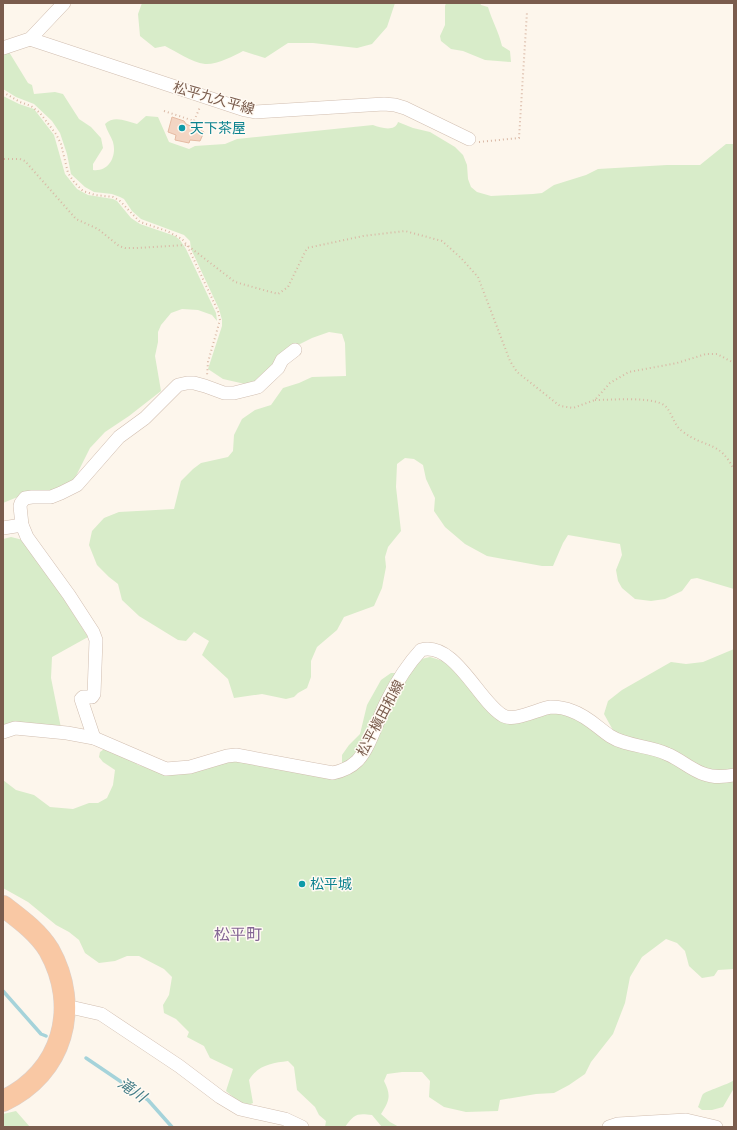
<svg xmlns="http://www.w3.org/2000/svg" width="737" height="1130" viewBox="0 0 737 1130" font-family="Quicksand,'Noto Sans JP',sans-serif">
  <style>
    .green { fill: #d8ecc9 }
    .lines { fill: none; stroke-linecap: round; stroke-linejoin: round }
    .stream { stroke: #a5d3da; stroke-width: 3.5 }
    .building { fill: #f3d5c3; stroke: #e6bba3 }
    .minor-casing { stroke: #d1beb0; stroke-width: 14 }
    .trunk-casing { stroke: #dad1cd; stroke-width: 22 }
    .path { stroke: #d9b8a5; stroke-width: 2; stroke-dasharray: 1 3; stroke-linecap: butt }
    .minor { stroke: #fff; stroke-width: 13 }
    .trunk { stroke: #f9c8a4; stroke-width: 21 }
    .culture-dot { fill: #0f9aa8; stroke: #fffaf3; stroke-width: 1.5 }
    .labels { text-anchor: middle; stroke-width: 3; stroke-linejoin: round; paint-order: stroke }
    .street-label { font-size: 14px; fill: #7a5c4d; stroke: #fffaf3 }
    .culture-label { font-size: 14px; fill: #0d838f; stroke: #fffaf3; text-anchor: start }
    .water-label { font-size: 15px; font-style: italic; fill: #437c86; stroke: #fffaf3 }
    .quarter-label { font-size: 16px; fill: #846695; stroke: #fffaf3 }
  </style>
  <rect width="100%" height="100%" fill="#fdf6ec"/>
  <!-- green -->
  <g class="green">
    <path d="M 142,3 L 395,3 L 387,27 L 372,44 L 357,48 L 313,43 L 288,43 L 265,58 L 243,51 C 234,56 216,65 205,64 C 191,62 177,52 165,46 L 155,48 L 140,36 L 138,14 Z"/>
    <path d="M 446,3 L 480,3 L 481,5 L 488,7 C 492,21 499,32 502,46 L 510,51 L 511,62 L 485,60 L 463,51 L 451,49 L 441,41 L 440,36 L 445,25 L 445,6 Z"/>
    <path d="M 3,52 L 9,52 L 28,83 L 32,85 L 34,94 L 55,92 L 63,94 L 79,119 L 91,127 L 101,138 L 103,148 L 93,164 L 93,170 C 109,172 117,156 113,142 C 111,136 107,131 105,124 C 114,115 126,121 137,124 L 146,116 L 158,117 L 169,142 L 189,149 L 195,146 L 225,144 L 237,139 L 373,125 C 381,128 395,132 398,122 L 413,128 L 430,132 L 455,147 L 463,155 L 467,165 L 468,179 L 471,187 L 477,192 L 491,196 L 533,194 L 542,193 L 554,185 L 586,175 L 598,169 L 667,165 L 700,165 L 726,144 L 734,144 L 734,589 L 697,578 L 691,579 L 682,591 L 665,599 L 651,601 L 635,599 L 622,588 L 618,581 L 616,570 L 622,555 L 620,544 L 568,535 L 563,543 L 553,566 L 542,566 L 487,556 L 465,544 L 445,527 L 434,511 L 435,498 L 426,479 L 423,465 L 414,459 L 405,458 L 397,464 L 396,487 L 401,531 L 388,547 L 385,557 L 386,567 L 382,588 L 374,606 L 344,617 L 337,630 L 317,647 L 311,661 L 311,677 L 307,688 L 298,693 L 294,697 L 286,699 L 262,694 L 234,698 L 228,679 L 202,655 L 209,641 L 194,632 L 186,641 L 178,640 L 139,616 L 122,600 L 118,584 L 109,577 L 97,565 L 89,545 L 92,531 L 104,518 L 119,512 L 174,509 L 181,481 L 193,469 L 201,463 L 228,457 L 233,451 L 234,435 L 242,419 L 255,410 L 271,405 L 283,388 L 299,383 L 312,377 L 346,376 L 345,343 L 342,334 L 329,332 L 312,338 L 294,347 L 259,380 L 245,384 L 223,379 L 208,369 L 222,326 L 222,320 L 219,309 L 191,249 L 190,241 L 184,235 L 141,219 L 132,211 L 124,199 L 120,197 L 112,194 L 94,192 L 85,187 L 71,174 L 67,154 L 60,133 L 52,121 L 34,104 L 16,97 L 3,89 Z"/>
    <path d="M 3,96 L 19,104 L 34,109 L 54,135 L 65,174 L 77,189 L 88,195 L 113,199 L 117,201 L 131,218 L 140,224 L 175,236 L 180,240 L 186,249 L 216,313 L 217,321 L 212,315 L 198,310 L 182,309 L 171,313 L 161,325 L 158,332 L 158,342 L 155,356 L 161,391 L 129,416 L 105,432 L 90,448 L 74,480 L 46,494 L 20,496 L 3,503 Z"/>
    <path d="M 11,537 L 23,540 L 38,558 L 88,637 L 52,657 L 51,678 L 61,728 L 3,729 L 3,539 Z"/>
    <path d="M 734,649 L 734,772 L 721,775 L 636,743 L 614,732 L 604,714 L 608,701 L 622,690 L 671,662 L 686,664 L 703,662 Z"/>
    <path d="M 430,657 L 443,661 L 451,665 L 491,713 L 554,710 L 572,713 L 608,737 L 734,778 L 734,969 L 718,970 L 714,976 L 702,978 L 689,966 L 685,951 L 677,943 L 666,939 L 642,957 L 630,977 L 625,1003 L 613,1034 L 591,1062 L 585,1074 L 569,1085 L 554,1093 L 536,1094 L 500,1100 L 498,1111 L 466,1112 L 444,1107 L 429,1097 L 430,1081 L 422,1072 L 402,1072 L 387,1074 L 384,1081 C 391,1095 390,1100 381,1114 L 390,1122 L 399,1127 L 382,1127 L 372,1115 C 357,1113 354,1114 345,1127 L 325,1127 L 326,1121 L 319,1115 L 315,1107 L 297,1090 L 294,1067 L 288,1061 C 272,1063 258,1065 249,1080 L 253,1103 L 248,1105 L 239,1102 L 226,1091 L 233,1069 L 210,1058 L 204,1046 L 187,1037 L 189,1032 L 176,1019 L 164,1013 L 163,1005 L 169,995 L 172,977 L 164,969 L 139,956 L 127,956 L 115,961 L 99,963 L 85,953 L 79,940 L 69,932 L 56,925 L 28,902 L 3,888 L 3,780 L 16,790 L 34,795 L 50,807 L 73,809 L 89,803 L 98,803 L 107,798 L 113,785 L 115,770 L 103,762 L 99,757 L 100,752 L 107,747 L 122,752 L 138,765 L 149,768 L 228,759 L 340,776 L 390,704 L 417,660 Z"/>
    <path d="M 391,673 L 400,673 L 363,748 L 342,767 L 342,755 L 349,745 L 360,734 L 367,705 L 381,680 Z"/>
    <path d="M 734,1080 L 734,1088 L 723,1107 L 712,1110 L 702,1110 L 698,1107 C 700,1103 701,1097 703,1094 C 706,1091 727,1085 734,1080 Z"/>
    <path d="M 16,1111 L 30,1127 L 3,1127 L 3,1114 Z"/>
  </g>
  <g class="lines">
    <!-- stream -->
    <g class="stream">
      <path d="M 3,991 L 41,1034 L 46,1036"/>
      <path d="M 86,1058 L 148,1100 L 172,1127"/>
    </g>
  </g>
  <!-- building -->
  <path class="building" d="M 172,117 L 184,121 L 186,124 L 204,132 L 200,141 L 190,140 L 189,143 L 175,140 L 176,135 L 168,132 Z"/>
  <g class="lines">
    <!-- minor casing -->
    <g class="minor-casing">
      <g id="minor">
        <path d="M 30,39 L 245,110 L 255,112 L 384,104 L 395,105 L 405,108 L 469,139"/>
        <path d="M 3,48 L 30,39 L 64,3"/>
        <path d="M 3,528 L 22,525"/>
        <path d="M 3,732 L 15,728 L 67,733 L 94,738 L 166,769 L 190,767 L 227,756 L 236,755 L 333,773 C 342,771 350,768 357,761 C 370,748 378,718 387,701 C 396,683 408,664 421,650 C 454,641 478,700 502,715 C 514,723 537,709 551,707 C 558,707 565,708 572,711 C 587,716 597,727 610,736 C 627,747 649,745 667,754 C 680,759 691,770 704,774 C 714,778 724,777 734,775"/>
        <path d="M 94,738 L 81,699 L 83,697 L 92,697 L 94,694 L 96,640 L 93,632 L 69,595 L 27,537 L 22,525 L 20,506 L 21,503 L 25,498 L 32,497 L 51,497 L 61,493 L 77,485 L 119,437 L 145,418 L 178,385 L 187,383 L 194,383 L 205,386 L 224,393 L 234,393 L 258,387 L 278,368 L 282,360 L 295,350"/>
        <path d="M 66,1006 L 101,1014 L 179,1066 L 220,1097 L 240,1109 L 285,1119 L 302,1127"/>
        <path d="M 609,1127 L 618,1124 L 686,1120 L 716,1127"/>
      </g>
    </g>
    <!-- trunk casing -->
    <g class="trunk-casing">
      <path id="trunk" d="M 3,906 C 20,919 38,932 49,950 C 81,1007 63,1073 3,1101"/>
    </g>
    <!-- path -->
    <g class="path">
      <path d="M 3,92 L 20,102 L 31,106 L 40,113 L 56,134 L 61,144 L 68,173 L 74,182 L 83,191 L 95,195 L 113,197 L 120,201 L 140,222 L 167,231 L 182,239 L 187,245 L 218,311 L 220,320 L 208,362 L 207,376"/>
      <path d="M 164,111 L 194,121 L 200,107"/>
      <path d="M 479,142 L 519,138 L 527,12"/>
      <path d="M 4,159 L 20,159 L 25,161 L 76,219 L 98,229 L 119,246 L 125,248 L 136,248 L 187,245 L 235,282 L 278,294 L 288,287 L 307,248 L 363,236 L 405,231 L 442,241 L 461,258 L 478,277 L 510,361 L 517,372 L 560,406 L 573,408 L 595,400 L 610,383 L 629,372 L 677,363 L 706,354 L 717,354 L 734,363"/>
      <path d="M 595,400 C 613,400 643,397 660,403 C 672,407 672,424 682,431 C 705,449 720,440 734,470"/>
    </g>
    <!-- minor -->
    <use href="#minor" class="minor"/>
    <!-- trunk -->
    <use href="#trunk" class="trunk"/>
  </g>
  <!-- markers -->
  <g class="culture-dot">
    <circle cx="182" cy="128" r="4"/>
    <circle cx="302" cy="884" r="4"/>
  </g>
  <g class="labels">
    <!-- street labels -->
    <g class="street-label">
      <text transform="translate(214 98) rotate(16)" y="5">松平九久平線</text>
      <text transform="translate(380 718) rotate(-62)" y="5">松平槇田和線</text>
    </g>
    <!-- culture labels -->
    <g class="culture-label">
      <text x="190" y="133">天下茶屋</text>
      <text x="310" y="889">松平城</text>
    </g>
    <!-- water labels -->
    <g class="water-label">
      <text transform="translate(132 1090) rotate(35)" y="5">滝川</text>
    </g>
    <!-- quarter labels -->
    <g class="quarter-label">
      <text x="238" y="940">松平町</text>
    </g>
  </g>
  <!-- border -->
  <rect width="737" height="1130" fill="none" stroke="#7a5c4d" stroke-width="8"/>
</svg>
